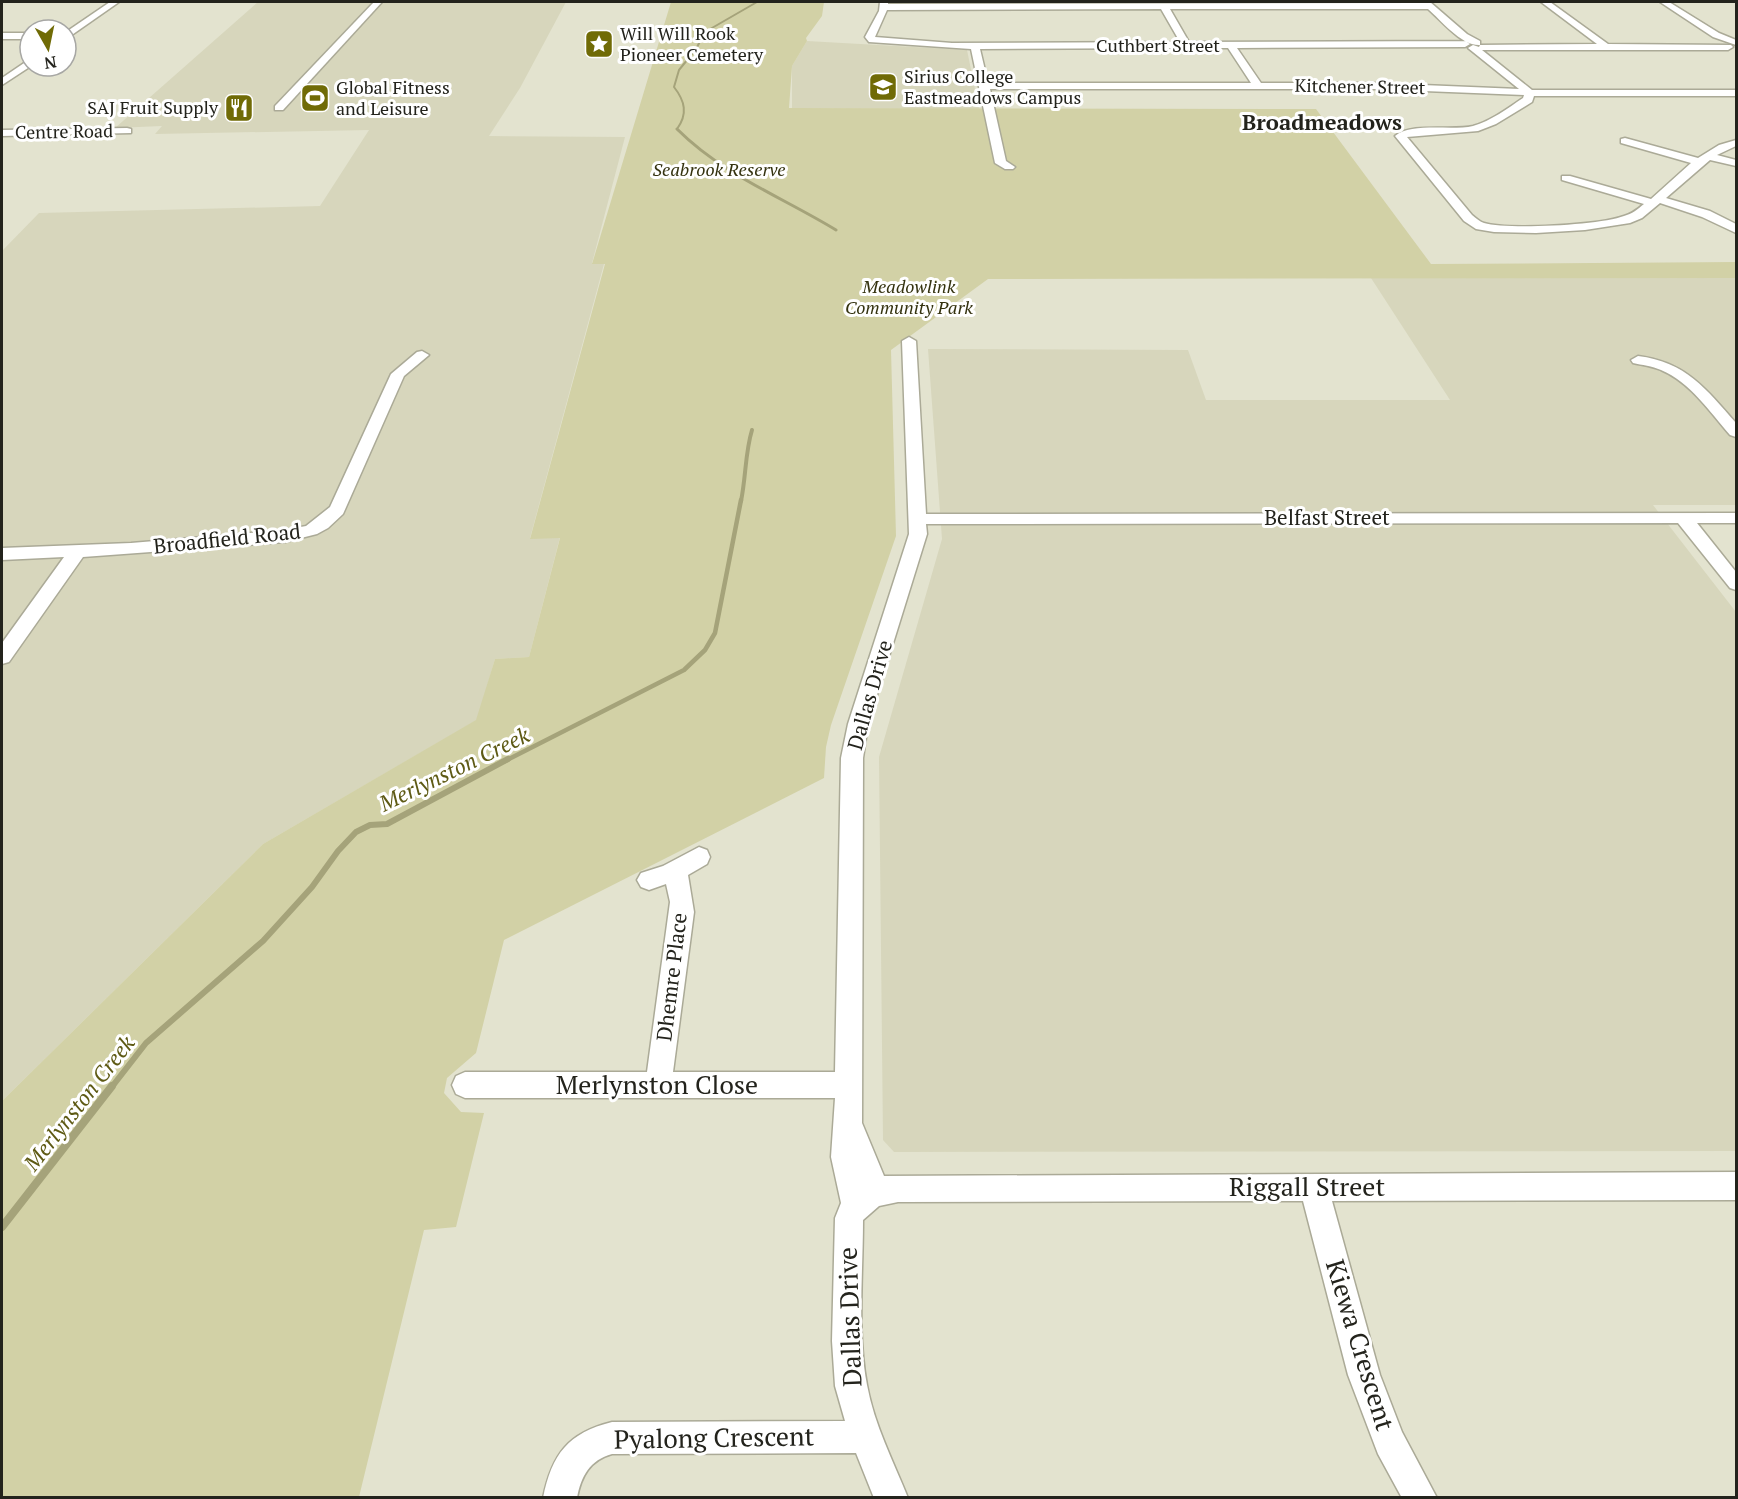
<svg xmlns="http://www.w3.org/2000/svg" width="1738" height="1499" viewBox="0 0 1738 1499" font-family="'PT Serif',serif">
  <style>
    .built { fill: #d7d6bc }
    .green { fill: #d2d1a6 }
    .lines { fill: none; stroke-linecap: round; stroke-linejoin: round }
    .stream-far5 { stroke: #a5a37a; stroke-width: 2 }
    .stream-far4 { stroke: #a5a37a; stroke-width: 3 }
    .stream-far3 { stroke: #a5a37a; stroke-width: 4 }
    .stream-far2 { stroke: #a5a37a; stroke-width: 4.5 }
    .stream-far1 { stroke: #a5a37a; stroke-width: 6 }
    .stream { stroke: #a5a37a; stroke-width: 8 }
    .minor-casing { stroke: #abaa97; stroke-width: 3 }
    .minor { fill: #fff; fill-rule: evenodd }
    .labels { text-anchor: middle; stroke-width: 6; stroke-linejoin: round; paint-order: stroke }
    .far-poi-label { font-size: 18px; fill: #23231c; stroke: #fff; text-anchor: start }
    .far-street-label { font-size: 18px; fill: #23231c; stroke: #fff }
    .far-park-label { font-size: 18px; font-style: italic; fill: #34320f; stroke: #fff }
    .street-label { font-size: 21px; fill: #23231c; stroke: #fff }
    .far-district-label { font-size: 22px; font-weight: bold; fill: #23231c; stroke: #fff }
    .water-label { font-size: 22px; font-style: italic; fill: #5e5a14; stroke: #fff }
    .near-street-label { font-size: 26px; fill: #23231c; stroke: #fff }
  </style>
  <rect width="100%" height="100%" fill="#e3e3cf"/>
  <!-- built -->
  <g class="built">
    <path d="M 258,2 L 566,2 L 520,88 L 489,136 L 625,137 L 592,263 L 604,264 L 530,538 L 560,537 L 529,657 L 495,659 L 477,720 L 263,844 L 2,1101 L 2,251 L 39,213 L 320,206 L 369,130 L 155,134 L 162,126 L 115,128 Z"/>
    <path d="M 807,41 L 967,50 L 979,109 L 792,108 L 792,66 Z"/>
    <path d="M 1371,278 L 1736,278 L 1736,505 L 1653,505 L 1736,612 L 1736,1151 L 894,1152 L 883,1140 L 879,757 L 942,539 L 928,349 L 1188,350 L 1206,400 L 1450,400 Z"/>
  </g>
  <!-- green -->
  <path class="green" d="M 671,2 L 824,2 L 822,16 L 806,38 L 807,41 L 792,66 L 789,108 L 1316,109 L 1431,264 L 1736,262 L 1736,278 L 988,279 L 891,350 L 896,536 L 831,725 L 826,747 L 824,778 L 504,940 L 476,1053 L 447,1078 L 444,1093 L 461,1112 L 484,1113 L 456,1227 L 424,1230 L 359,1497 L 2,1498 L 2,1101 L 263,844 L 476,720 L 495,659 L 529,657 L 560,538 L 530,539 L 605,264 L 592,264 Z"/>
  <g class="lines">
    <!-- stream-far5 -->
    <path class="stream-far5" d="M 679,131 L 677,129 C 688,114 685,101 674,87 L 679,70 L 696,49 L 705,32 L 757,2"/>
    <!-- stream-far4 -->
    <path class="stream-far4" d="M 677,129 C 723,175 782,197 836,230"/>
    <!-- stream-far3 -->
    <path class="stream-far3" d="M 741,501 C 746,477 745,453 752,430"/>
    <!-- stream-far2 -->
    <path class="stream-far2" d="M 505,761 L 684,670 L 705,650 L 715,633 L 741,500"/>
    <!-- stream-far1 -->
    <path class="stream-far1" d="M 111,1088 L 146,1043 L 263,941 L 312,887 L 338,851 L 356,832 L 370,825 L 387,824 L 508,759"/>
    <!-- stream -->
    <path class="stream" d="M 2,1227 L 112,1086"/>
    <!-- minor casing -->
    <g class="minor-casing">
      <g id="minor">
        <path d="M 110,2 L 119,2 L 66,39 L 66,32 Z"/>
        <path d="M 374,2 L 382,2 L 283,110 L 275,110 L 275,106 Z"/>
        <path d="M 880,2 L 888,2 L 888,4 L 1423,3 L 1422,2 L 1430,2 L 1467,34 L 1480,41 L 1480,45 L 1597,44 L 1541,2 L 1550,2 L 1608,44 L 1731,45 L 1733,47 L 1728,50 L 1482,50 L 1532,90 L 1736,90 L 1736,96 L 1534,96 L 1532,102 L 1496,124 L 1478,131 L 1407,137 L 1472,215 C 1476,218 1480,222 1484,223 C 1507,230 1601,225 1624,216 C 1632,214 1638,209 1644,204 L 1562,180 L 1562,176 L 1570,176 L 1651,199 L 1691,163 L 1621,143 L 1621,139 L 1625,138 L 1698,158 L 1719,145 L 1736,140 L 1736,146 L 1717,155 L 1736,160 L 1736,166 L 1710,160 L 1666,198 L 1710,211 L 1736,224 L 1736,233 L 1702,217 L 1660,203 L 1642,218 L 1630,223 L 1585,230 L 1536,233 L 1494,232 L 1476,229 L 1464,221 L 1395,136 C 1411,122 1452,131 1473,126 C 1491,121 1508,108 1523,98 L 1524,95 L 1374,89 L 990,89 L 1006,161 L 1015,167 L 1013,169 L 1005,169 L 995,163 L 971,49 L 869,42 L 865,37 L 879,11 ZM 1161,9 L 1180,42 L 952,43 L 875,37 L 887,10 ZM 1170,9 L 1428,9 C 1441,20 1461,46 1480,45 L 1479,47 L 1473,45 L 1468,48 L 1519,89 L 1374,83 L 1261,83 L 1237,48 L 1465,47 L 1470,44 L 1465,41 L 1189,42 ZM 1184,48 L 1228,48 L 1251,83 L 988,83 L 980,49 Z"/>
        <path d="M 1660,2 L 1669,2 L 1719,33 L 1736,40 L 1736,45 L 1713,37 Z"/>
        <rect x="2" y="33" width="28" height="6"/>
        <path d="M 30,59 L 31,66 L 2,85 L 2,78 Z"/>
        <path d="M 127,128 L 131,129 L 131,133 L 2,136 L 2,130 Z"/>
        <path d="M 909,337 L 916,341 L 926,514 L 1736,513 L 1736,523 L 1697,523 L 1736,572 L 1736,590 L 1730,588 L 1678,523 L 926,524 L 927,534 L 868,724 L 863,758 L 862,1123 L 884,1176 L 1736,1172 L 1736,1200 L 1332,1201 L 1380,1375 L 1402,1432 L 1437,1498 L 1402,1498 L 1378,1454 L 1348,1375 L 1303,1201 L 898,1202 L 879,1206 L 863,1220 C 863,1274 857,1332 867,1385 C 874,1424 893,1461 908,1498 L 874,1498 L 856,1453 L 612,1454 C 590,1460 581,1476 577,1498 L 543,1498 C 552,1454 568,1433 612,1422 L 845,1421 L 835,1386 L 832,1341 L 835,1218 L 841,1203 L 831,1157 L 835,1098 L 465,1098 L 456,1094 L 452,1085 L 456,1076 L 465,1072 L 647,1072 L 670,902 L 666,884 L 649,890 L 641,887 L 637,880 L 641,873 L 663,866 L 699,847 L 707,850 L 710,857 L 707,864 L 688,875 L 694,912 L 673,1072 L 835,1072 L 841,758 L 848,724 L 909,534 L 902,341 Z"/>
        <path d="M 422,351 L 429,355 L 404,376 L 343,514 L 328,528 L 317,534 L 285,542 L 83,557 L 9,662 L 2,664 L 2,643 L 64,557 L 2,560 L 2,548 L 131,543 L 285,530 L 306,526 L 330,507 L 391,374 L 417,352 Z"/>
        <path d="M 1638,356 C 1686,362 1706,389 1736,423 L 1736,437 L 1730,435 C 1710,412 1690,382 1661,370 C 1652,366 1642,365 1633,363 L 1631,360 Z"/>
      </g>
    </g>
    <!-- minor -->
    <use href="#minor" class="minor"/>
  </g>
  <!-- icons -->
  <defs>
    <g id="sight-square" transform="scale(1.5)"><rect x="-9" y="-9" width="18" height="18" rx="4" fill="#706b06" stroke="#fff"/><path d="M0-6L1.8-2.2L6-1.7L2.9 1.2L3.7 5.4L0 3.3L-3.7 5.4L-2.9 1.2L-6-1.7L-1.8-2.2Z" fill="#fff"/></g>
    <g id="school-square" transform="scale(1.5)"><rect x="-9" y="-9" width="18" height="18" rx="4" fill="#706b06" stroke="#fff"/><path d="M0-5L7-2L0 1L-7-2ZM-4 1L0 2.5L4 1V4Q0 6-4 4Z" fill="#fff"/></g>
    <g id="stadium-square" transform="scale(1.5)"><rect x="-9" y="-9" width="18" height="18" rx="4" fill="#706b06" stroke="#fff"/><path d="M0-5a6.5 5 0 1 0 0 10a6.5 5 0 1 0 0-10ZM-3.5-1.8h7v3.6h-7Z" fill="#fff"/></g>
    <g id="restaurant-square" transform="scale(1.5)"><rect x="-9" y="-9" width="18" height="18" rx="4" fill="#706b06" stroke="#fff"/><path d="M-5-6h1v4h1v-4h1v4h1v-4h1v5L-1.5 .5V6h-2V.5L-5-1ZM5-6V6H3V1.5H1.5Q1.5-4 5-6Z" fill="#fff"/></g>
  </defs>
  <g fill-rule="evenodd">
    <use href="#sight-square" x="599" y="44"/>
    <use href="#school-square" x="883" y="87"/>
    <use href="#stadium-square" x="315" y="98"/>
    <use href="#restaurant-square" x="239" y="108"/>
  </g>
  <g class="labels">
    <!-- far-poi labels -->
    <g class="far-poi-label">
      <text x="620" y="40">Will Will Rook<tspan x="620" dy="21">Pioneer Cemetery</tspan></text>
      <text x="904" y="83">Sirius College<tspan x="904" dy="21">Eastmeadows Campus</tspan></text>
      <text x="336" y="94">Global Fitness<tspan x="336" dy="21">and Leisure</tspan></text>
      <text x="218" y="114" text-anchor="end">SAJ Fruit Supply</text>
    </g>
    <!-- far-street labels -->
    <g class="far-street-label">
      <text x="1158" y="52">Cuthbert Street</text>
      <text transform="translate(1360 87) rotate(1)" y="6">Kitchener Street</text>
      <text transform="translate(64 132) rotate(-1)" y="6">Centre Road</text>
    </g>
    <!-- far-park labels -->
    <g class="far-park-label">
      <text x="719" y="176">Seabrook Reserve</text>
      <text x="909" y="293">Meadowlink<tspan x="909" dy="21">Community Park</tspan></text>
    </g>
    <!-- street labels -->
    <g class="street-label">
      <text x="1327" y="525">Belfast Street</text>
      <text transform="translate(227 539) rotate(-6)" y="7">Broadfield Road</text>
      <text transform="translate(870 695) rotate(-74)" y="7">Dallas Drive</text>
      <text transform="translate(672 977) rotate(-83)" y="7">Dhemre Place</text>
    </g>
    <!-- far-district labels -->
    <g class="far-district-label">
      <text x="1322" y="130">Broadmeadows</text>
    </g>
    <!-- water labels -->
    <g class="water-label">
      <text transform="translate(454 769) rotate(-26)" y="8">Merlynston Creek</text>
      <text transform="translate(79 1103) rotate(-52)" y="8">Merlynston Creek</text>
    </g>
    <!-- near-street labels -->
    <g class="near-street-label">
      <text x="657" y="1094">Merlynston Close</text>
      <text x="1307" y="1196">Riggall Street</text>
      <text transform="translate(850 1317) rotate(-92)" y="9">Dallas Drive</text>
      <text transform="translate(1360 1345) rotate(73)" y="9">Kiewa Crescent</text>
      <text transform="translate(714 1438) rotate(-1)" y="9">Pyalong Crescent</text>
    </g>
  </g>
  <!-- border -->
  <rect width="1738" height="1499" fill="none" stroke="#23231c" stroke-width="6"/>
  <!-- north arrow -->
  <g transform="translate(48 48) rotate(171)"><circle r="28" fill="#ffffff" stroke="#a7a7a4" stroke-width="1.5"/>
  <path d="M0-4.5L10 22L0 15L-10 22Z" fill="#706b06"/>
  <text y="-9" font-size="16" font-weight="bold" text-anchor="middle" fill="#23231c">N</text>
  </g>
</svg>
